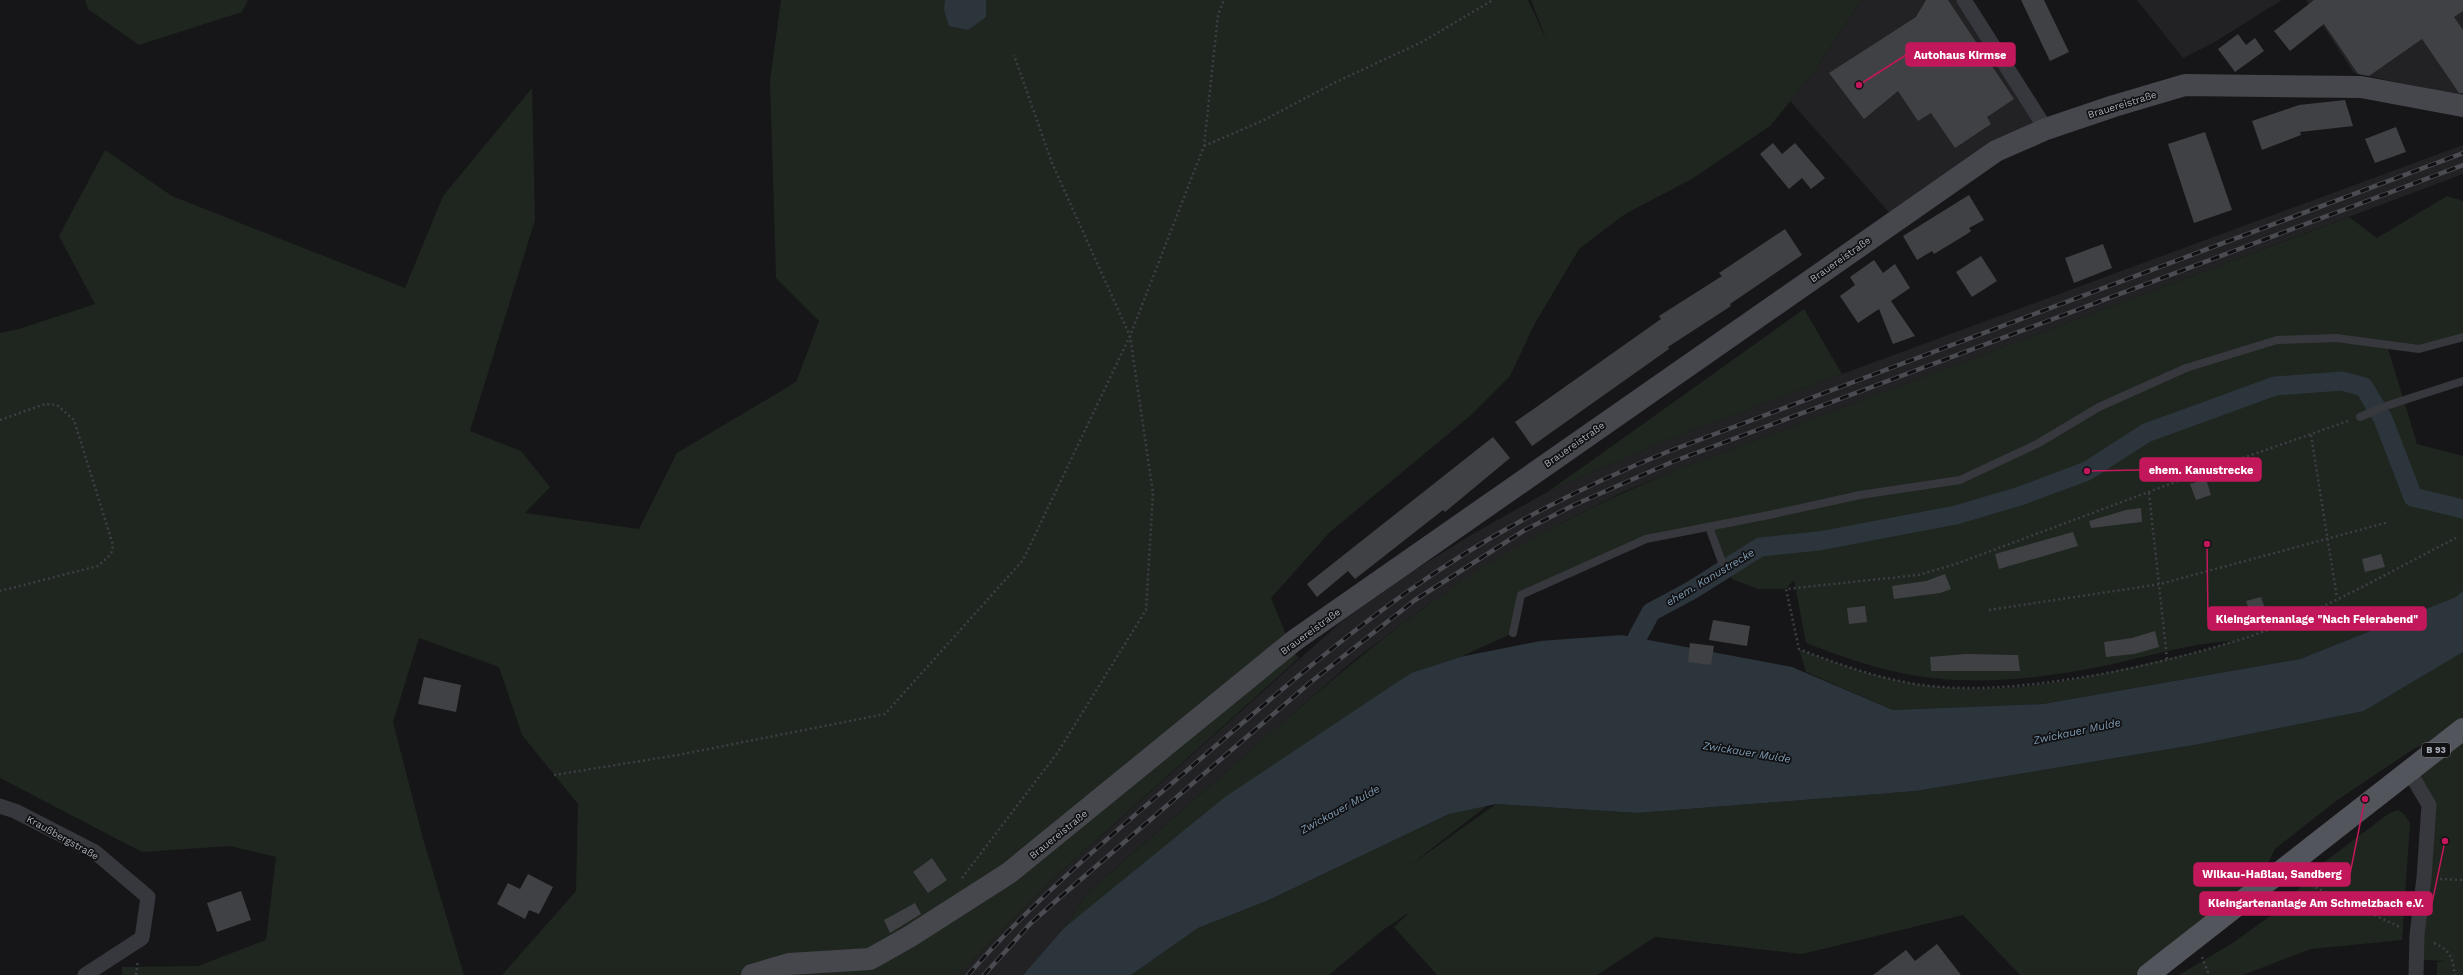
<svg xmlns="http://www.w3.org/2000/svg" width="2463" height="975" viewBox="0 0 2463 975" font-family="'Work Sans',sans-serif">
  <style>
    .built { fill: #222225 }
    .green { fill: #1e261f }
    .water { fill: #2c353c }
    .lines { fill: none; stroke-linecap: round; stroke-linejoin: round }
    .canal { stroke: #2c353c; stroke-width: 19 }
    .building { fill: #404145 }
    .path { stroke: #3d3f44; stroke-width: 2.5; stroke-dasharray: 2 3; stroke-linecap: butt }
    .lane { stroke: #37383d; stroke-width: 8 }
    .street { stroke: #37383d; stroke-width: 15 }
    .secondary { stroke: #45474d; stroke-width: 22 }
    .primary { stroke: #53555c; stroke-width: 22 }
    .rail-casing { stroke: #4a4c52; stroke-width: 4.5 }
    .rail { stroke: #111113; stroke-width: 3; stroke-dasharray: 9; stroke-linecap: butt }
    .labels { text-anchor: middle; stroke-width: 3.5; stroke-linejoin: round; paint-order: stroke }
    .shield { fill: #111113; stroke: #7b7e86; stroke-width: 1 }
    .shield-label { font-size: 9px; font-weight: bold; fill: #a8adb8 }
    .street-label { font-size: 10px; fill: #a8adb8; stroke: #111113 }
    .water-label { font-size: 11px; font-style: italic; fill: #7f9bb3; stroke: #111113 }
    .leader { fill: none; stroke: #c2185b; stroke-width: 1.5 }
    .callout-dot { fill: #c2185b; stroke: #111113; stroke-width: 1.5 }
    .callout { fill: #c2185b; stroke: #c2185b; stroke-width: 1.5 }
    .callout-label { font-size: 11px; text-anchor: middle; font-weight: bold; fill: #fff }
  </style>
  <rect width="100%" height="100%" fill="#161618"/>
  <!-- built -->
  <g class="built">
    <path d="M 1861,0 L 1964,0 L 2046,129 L 1896,220 L 1790,101 L 1817,68 Z"/>
    <path d="M 2137,0 L 2282,0 L 2213,43 L 2183,58 Z"/>
    <path d="M 2306,0 L 2463,0 L 2463,96 L 2354,73 Z"/>
    <path d="M 2463,145 L 2463,174 L 1679,469 L 1623,492 L 1563,522 L 1488,564 L 1426,606 L 1353,661 L 1086,894 L 1064,928 L 1023,975 L 958,975 L 1054,878 L 1341,622 L 1408,574 L 1471,535 L 1549,491 L 1665,441 L 1842,374 Z"/>
  </g>
  <!-- green -->
  <g class="green">
    <path d="M 85,0 L 248,0 L 242,12 L 139,45 L 88,9 Z"/>
    <path d="M 781,0 L 1528,0 L 1546,39 L 1531,0 L 1861,0 L 1817,68 L 1770,126 L 1692,179 L 1625,214 L 1579,249 L 1534,325 L 1510,376 L 1470,416 L 1330,532 L 1271,598 L 1293,652 L 1299,658 L 1054,878 L 958,975 L 502,975 L 576,891 L 578,804 L 522,735 L 499,667 L 419,638 L 393,722 L 424,842 L 464,975 L 122,975 L 122,967 L 198,966 L 266,940 L 276,857 L 230,846 L 142,852 L 0,778 L 0,333 L 19,329 L 95,304 L 59,236 L 105,150 L 172,196 L 405,288 L 443,196 L 532,88 L 535,220 L 470,431 L 521,451 L 550,487 L 525,513 L 639,529 L 677,453 L 796,382 L 819,321 L 776,278 L 770,80 Z"/>
    <path d="M 2447,196 L 2463,201 L 2463,337 L 2428,346 L 2387,345 L 2417,444 L 2463,456 L 2463,591 L 2457,597 L 2300,659 L 2043,704 L 1893,710 L 1806,672 L 1799,649 C 1837,664 1875,677 1915,684 C 1995,697 2076,681 2153,662 C 2179,656 2207,651 2232,641 C 2189,643 2146,657 2104,666 C 2043,678 1979,686 1917,676 C 1879,670 1842,657 1806,643 L 1794,580 L 1786,589 L 1758,589 L 1732,579 L 1709,527 L 1646,539 L 1521,595 L 1513,633 L 1460,657 L 1411,673 L 1064,928 L 1086,894 C 1145,843 1203,792 1261,741 C 1334,678 1406,616 1488,564 C 1549,527 1613,496 1679,469 L 2349,217 L 2377,238 Z"/>
    <path d="M 1804,309 L 1842,374 L 1665,441 L 1549,491 Z"/>
    <path d="M 2463,652 L 2463,717 L 2431,742 L 2415,748 L 2336,801 L 2275,849 L 2261,877 L 2135,975 L 2020,975 L 1963,915 L 1802,954 L 1655,937 L 1597,975 L 1437,975 L 1394,927 L 1410,912 L 1383,930 L 1329,975 L 1131,975 L 1198,928 L 1269,900 L 1449,814 L 1488,805 L 1408,867 L 1496,804 L 1637,813 L 1916,791 L 2200,744 L 2364,711 Z"/>
    <path d="M 2463,729 L 2463,975 L 2437,975 L 2437,962 L 2445,961 L 2410,959 L 2429,805 L 2409,771 Z"/>
    <path d="M 2398,810 L 2404,814 L 2410,823 L 2402,940 L 2311,949 L 2243,975 L 2179,975 L 2231,944 L 2280,909 L 2319,866 L 2388,814 Z"/>
  </g>
  <!-- water -->
  <g class="water">
    <path d="M 945,0 L 986,0 L 986,17 L 968,30 L 949,26 L 944,10 Z"/>
    <path d="M 2463,591 L 2463,652 L 2364,711 L 2200,744 L 1916,791 L 1637,813 L 1496,804 L 1449,814 L 1269,900 L 1198,928 L 1131,975 L 1023,975 L 1064,928 L 1225,797 L 1411,673 L 1460,657 L 1540,641 L 1622,635 L 1792,667 L 1893,710 L 2043,704 L 2300,659 L 2456,597 Z"/>
  </g>
  <g class="lines">
    <!-- canal -->
    <path class="canal" d="M 1637,638 L 1651,612 L 1692,590 L 1760,547 L 1819,541 L 1956,515 L 2020,496 L 2087,471 L 2146,433 L 2275,386 L 2342,381 L 2364,387 L 2383,419 L 2413,497 L 2463,509"/>
  </g>
  <!-- building -->
  <g class="building">
    <path d="M 1926,0 L 1948,0 L 2014,99 L 1987,117 L 1991,124 L 1955,148 L 1931,113 L 1918,121 L 1898,91 L 1864,119 L 1829,73 L 1916,17 Z"/>
    <path d="M 2021,0 L 2044,0 L 2069,52 L 2050,61 Z"/>
    <path d="M 2314,0 L 2463,0 L 2463,11 L 2454,17 L 2463,30 L 2463,93 L 2459,93 L 2422,39 L 2369,76 L 2358,74 L 2324,24 L 2290,51 L 2274,31 Z"/>
    <path d="M 2238,34 L 2246,45 L 2255,38 L 2264,51 L 2235,72 L 2218,49 Z"/>
    <path d="M 2345,100 L 2353,126 L 2300,132 L 2301,135 L 2262,150 L 2252,121 L 2299,105 Z"/>
    <path d="M 2396,127 L 2406,152 L 2375,163 L 2365,139 Z"/>
    <path d="M 2205,132 L 2232,210 L 2194,223 L 2168,144 Z"/>
    <path d="M 1773,143 L 1782,154 L 1795,143 L 1825,178 L 1811,189 L 1802,178 L 1789,189 L 1760,154 Z"/>
    <path d="M 1969,195 L 1984,220 L 1969,228 L 1971,231 L 1967,234 L 1934,254 L 1932,251 L 1917,260 L 1903,236 Z"/>
    <path d="M 1785,229 L 1802,255 L 1730,304 L 1731,306 L 1668,347 L 1669,349 L 1532,446 L 1515,422 L 1661,319 L 1659,316 L 1722,276 L 1719,273 Z"/>
    <path d="M 2103,244 L 2112,268 L 2074,283 L 2065,258 Z"/>
    <path d="M 1981,256 L 1997,281 L 1972,297 L 1956,272 Z"/>
    <path d="M 1874,260 L 1883,273 L 1895,264 L 1910,288 L 1891,301 L 1915,336 L 1893,344 L 1879,309 L 1858,323 L 1840,296 L 1855,285 L 1850,277 Z"/>
    <path d="M 1493,437 L 1510,458 L 1445,512 L 1443,510 L 1355,579 L 1348,571 L 1317,597 L 1307,584 Z"/>
    <path d="M 2206,479 L 2211,495 L 2196,500 L 2190,484 Z"/>
    <path d="M 2141,508 L 2142,522 L 2091,528 L 2089,521 L 2126,510 Z"/>
    <path d="M 2073,532 L 2078,546 L 1999,569 L 1995,554 Z"/>
    <path d="M 2381,554 L 2385,567 L 2365,572 L 2362,559 Z"/>
    <path d="M 1945,574 L 1951,589 L 1940,593 L 1894,599 L 1892,586 L 1926,581 Z"/>
    <path d="M 2261,597 L 2266,611 L 2251,616 L 2246,601 Z"/>
    <path d="M 1865,606 L 1867,622 L 1849,624 L 1847,608 Z"/>
    <path d="M 1713,620 L 1750,626 L 1747,646 L 1709,640 Z"/>
    <path d="M 2155,631 L 2159,647 L 2134,654 L 2106,657 L 2104,642 L 2132,638 Z"/>
    <path d="M 1690,643 L 1714,646 L 1711,665 L 1688,662 Z"/>
    <path d="M 1966,654 L 2018,655 L 2020,671 L 1931,671 L 1930,657 Z"/>
    <path d="M 424,677 L 461,685 L 456,712 L 418,704 Z"/>
    <path d="M 932,858 L 947,880 L 928,893 L 913,872 Z"/>
    <path d="M 528,874 L 553,887 L 539,914 L 529,910 L 525,919 L 497,904 L 508,883 L 520,889 Z"/>
    <path d="M 241,891 L 251,920 L 217,932 L 207,903 Z"/>
    <path d="M 915,903 L 921,914 L 890,933 L 884,920 Z"/>
    <path d="M 1937,944 L 1961,975 L 1873,975 L 1906,950 L 1915,961 Z"/>
  </g>
  <g class="lines">
    <!-- path -->
    <g class="path">
      <path d="M 1204,146 L 1262,121 L 1336,82 L 1422,42 L 1493,0"/>
      <path d="M 0,420 L 45,404 L 57,405 L 74,420 L 113,545 L 111,554 L 98,566 L 0,591"/>
      <path d="M 2348,421 L 2186,478 L 1956,564 L 1918,575 L 1786,589 L 1799,649 C 1837,664 1875,677 1915,684 C 1967,692 2019,687 2071,679 C 2126,671 2182,657 2236,641 C 2313,617 2385,574 2456,538"/>
      <path d="M 2311,435 L 2337,598"/>
      <path d="M 2149,493 L 2167,659"/>
      <path d="M 1989,610 L 2160,584 L 2389,522"/>
      <path d="M 554,775 L 678,755 L 885,714 L 1023,560 L 1130,336 L 1204,146 L 1218,15 L 1224,0"/>
      <path d="M 962,878 L 1058,752 L 1146,610 L 1153,493 L 1130,336 L 1052,163 L 1014,55"/>
      <path d="M 2440,879 L 2463,880"/>
      <path d="M 2302,881 L 2402,928"/>
      <path d="M 2434,943 C 2451,951 2452,957 2455,975"/>
      <path d="M 2202,957 L 2209,975"/>
      <path d="M 136,975 L 138,960"/>
    </g>
    <!-- lane -->
    <g class="lane">
      <path d="M 2360,417 L 2383,407 L 2463,381"/>
      <path d="M 1709,527 L 1722,562"/>
      <path d="M 1513,633 L 1521,595 L 1646,539 L 1769,515 L 1860,495 L 1960,480 L 2037,444 L 2099,407 L 2186,368 L 2277,340 L 2336,338 L 2419,349 L 2463,337"/>
    </g>
    <!-- street -->
    <g class="street">
      <path d="M 1964,0 L 2046,129"/>
      <path d="M 2409,771 L 2429,805 L 2424,878 L 2417,935 L 2416,975"/>
      <path d="M 0,806 L 15,811 L 95,852 L 148,897 L 142,938 L 85,975"/>
    </g>
    <!-- secondary -->
    <path class="secondary" d="M 752,975 L 789,964 L 870,959 L 909,937 L 1009,873 L 1295,640 L 1996,151 L 2046,129 L 2114,106 L 2185,85 L 2361,87 L 2463,106"/>
    <!-- primary -->
    <path class="primary" d="M 2148,975 L 2463,729"/>
    <!-- rail casing -->
    <g class="rail-casing">
      <g id="rail">
        <path d="M 968,975 C 1035,898 1113,834 1191,767 C 1261,707 1331,646 1407,592 C 1487,535 1576,489 1667,452 L 2463,153"/>
        <path d="M 984,975 L 1030,924 L 1058,899 L 1312,681 L 1415,600 L 1525,530 L 1574,505 L 1672,462 L 2463,165"/>
      </g>
    </g>
    <!-- rail -->
    <use href="#rail" class="rail"/>
  </g>
  <g class="labels">
    <!-- shield labels -->
    <rect class="shield" x="2422" y="743" width="28" height="14" rx="3"/>
    <g class="shield-label">
      <text x="2436" y="753">B 93</text>
    </g>
    <!-- street labels -->
    <g class="street-label">
      <text transform="translate(2122 104) rotate(-17)" y="4">Brauereistraße</text>
      <text transform="translate(1840 259) rotate(-35)" y="4">Brauereistraße</text>
      <text transform="translate(1574 444) rotate(-35)" y="4">Brauereistraße</text>
      <text transform="translate(1310 631) rotate(-36)" y="4">Brauereistraße</text>
      <text transform="translate(1058 834) rotate(-39)" y="4">Brauereistraße</text>
      <text transform="translate(63 837) rotate(29)" y="4">Kraußbergstraße</text>
    </g>
    <!-- water labels -->
    <g class="water-label">
      <text transform="translate(1710 577) rotate(-31)" y="4">ehem. Kanustrecke</text>
      <text transform="translate(2077 731) rotate(-12)" y="4">Zwickauer Mulde</text>
      <text transform="translate(1747 752) rotate(9)" y="4">Zwickauer Mulde</text>
      <text transform="translate(1340 809) rotate(-29)" y="4">Zwickauer Mulde</text>
    </g>
  </g>
  <!-- callouts -->
  <path class="leader" d="M1859 85L1906 55M2087 471L2140 470M2207 544L2208 619M2365 799L2350 874M2445 841L2432 903"/>
  <g class="callout-dot">
    <circle cx="1859" cy="85" r="4"/>
    <circle cx="2087" cy="471" r="4"/>
    <circle cx="2207" cy="544" r="4"/>
    <circle cx="2365" cy="799" r="4"/>
    <circle cx="2445" cy="841" r="4"/>
  </g>
  <g class="callout">
    <rect x="1906" y="43" width="109" height="23" rx="4"/>
    <rect x="2140" y="458" width="121" height="23" rx="4"/>
    <rect x="2208" y="607" width="218" height="23" rx="4"/>
    <rect x="2194" y="863" width="156" height="23" rx="4"/>
    <rect x="2200" y="892" width="232" height="23" rx="4"/>
  </g>
  <g class="callout-label">
    <text x="1960" y="59">Autohaus Kirmse</text>
    <text x="2201" y="474">ehem. Kanustrecke</text>
    <text x="2317" y="623">Kleingartenanlage "Nach Feierabend"</text>
    <text x="2272" y="878">Wilkau-Haßlau, Sandberg</text>
    <text x="2316" y="907">Kleingartenanlage Am Schmelzbach e.V.</text>
  </g>
</svg>
